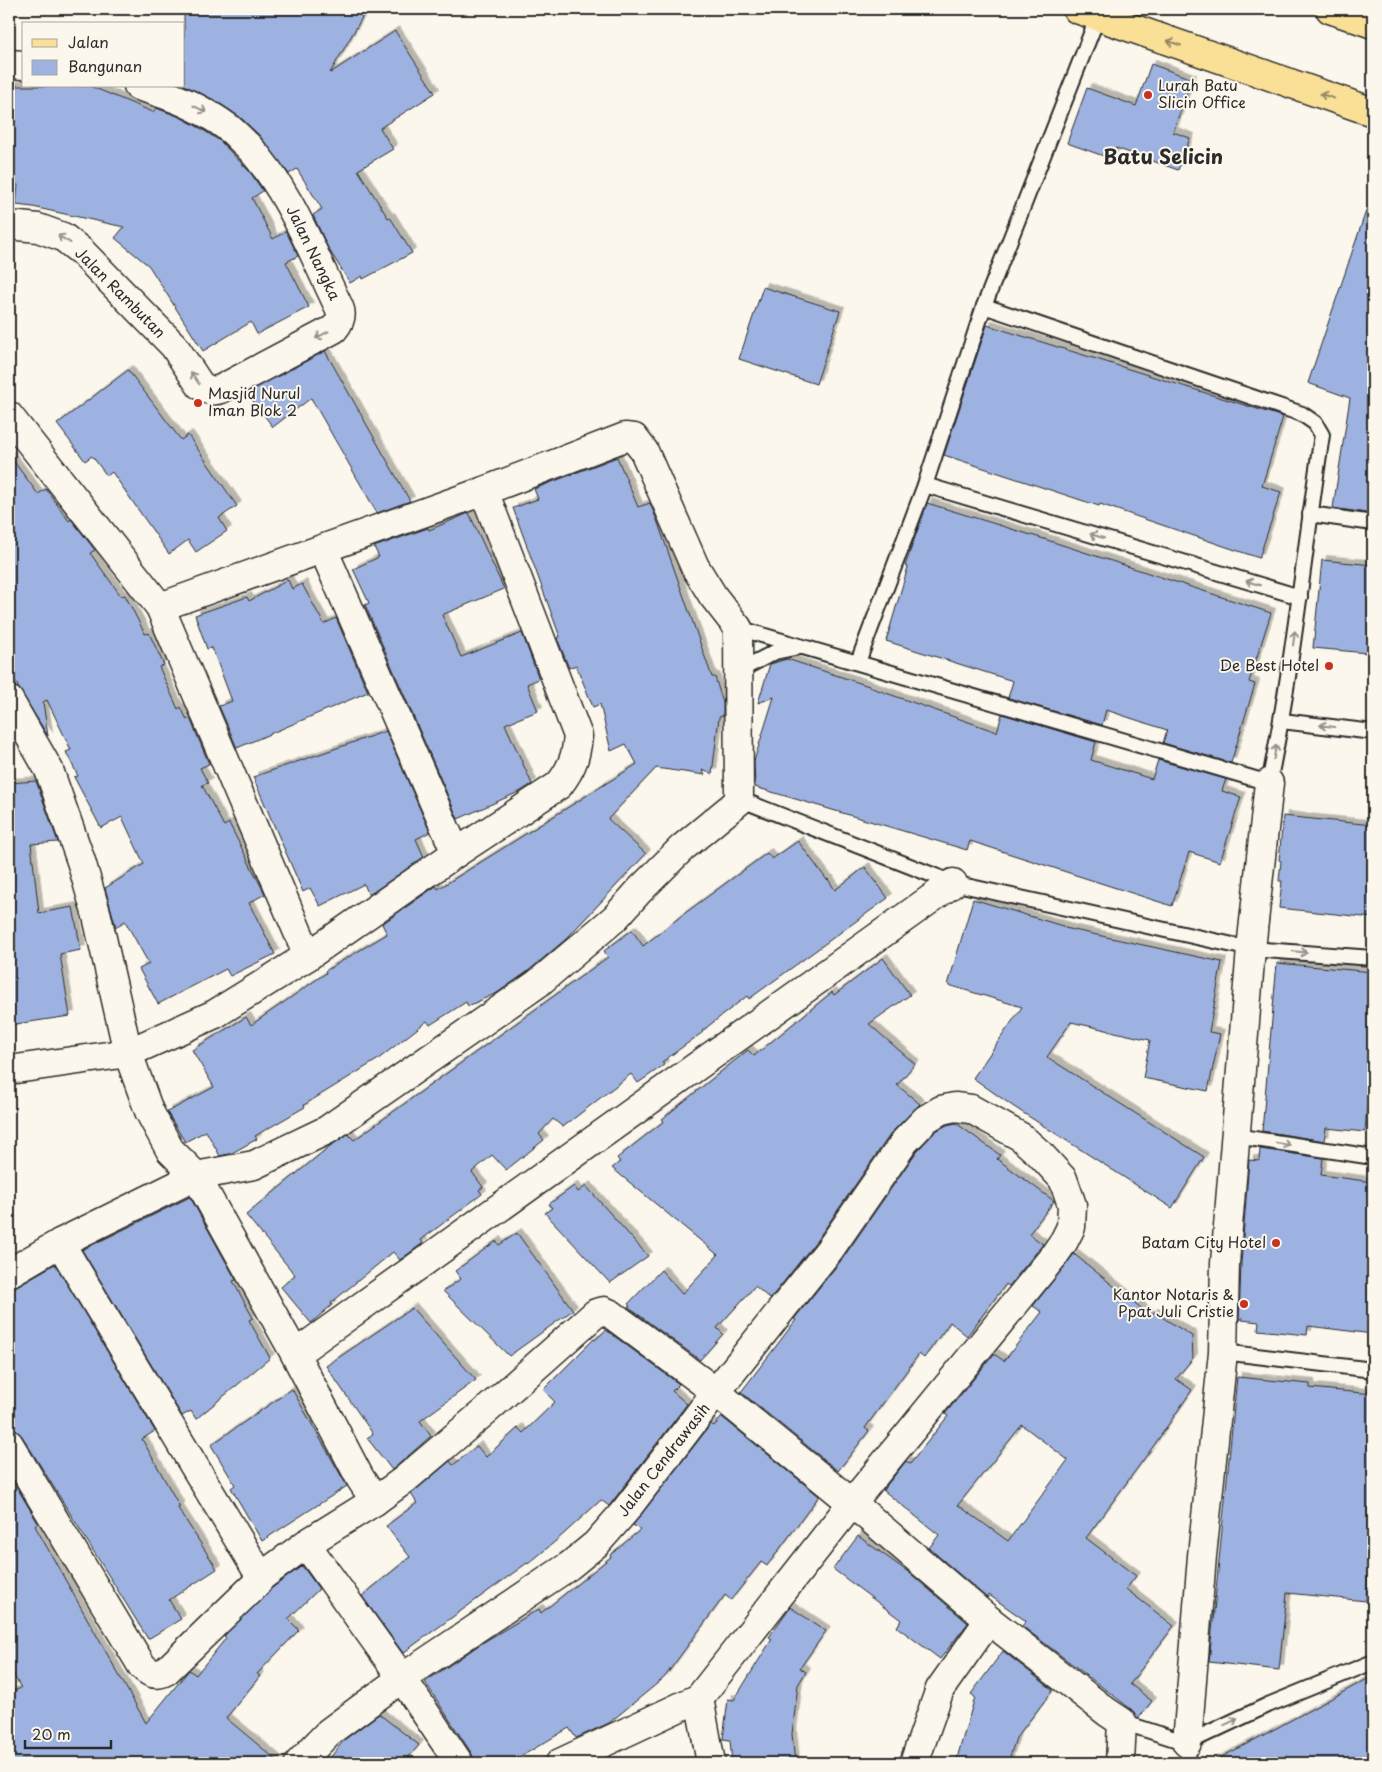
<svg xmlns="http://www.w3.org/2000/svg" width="1382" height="1772" viewBox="0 0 1382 1772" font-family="'Playpen Sans',sans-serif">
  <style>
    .building { fill: #9db2e0; stroke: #2b2b2b; fill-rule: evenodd; filter: url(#shadow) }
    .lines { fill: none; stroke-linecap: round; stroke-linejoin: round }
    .lane-casing { stroke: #2b2b2b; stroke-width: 18 }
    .street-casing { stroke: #2b2b2b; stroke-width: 31 }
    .primary-casing { stroke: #2b2b2b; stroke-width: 31 }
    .lane { stroke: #fbf7ec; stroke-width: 14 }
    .street { stroke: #fbf7ec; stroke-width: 28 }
    .primary { stroke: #fadf96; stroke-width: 28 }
    .oneway { stroke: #928560 }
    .oneway2 { stroke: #93918c }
    .poi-dot { fill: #c8321e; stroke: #fbf7ec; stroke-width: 2 }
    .labels { text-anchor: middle; stroke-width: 4; stroke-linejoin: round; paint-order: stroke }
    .poi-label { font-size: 15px; fill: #2b2b2b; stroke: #fbf7ec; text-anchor: end }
    .street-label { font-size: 15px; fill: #2b2b2b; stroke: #fbf7ec }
    .district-label { font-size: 20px; font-weight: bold; fill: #2b2b2b; stroke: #fbf7ec }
  </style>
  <defs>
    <filter id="shadow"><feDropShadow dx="4.5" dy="-4.5" stdDeviation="0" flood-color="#0004"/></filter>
  </defs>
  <rect width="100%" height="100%" fill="#fbf7ec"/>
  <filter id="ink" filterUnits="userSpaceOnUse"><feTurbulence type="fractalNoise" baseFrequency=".02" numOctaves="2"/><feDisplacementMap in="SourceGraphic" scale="10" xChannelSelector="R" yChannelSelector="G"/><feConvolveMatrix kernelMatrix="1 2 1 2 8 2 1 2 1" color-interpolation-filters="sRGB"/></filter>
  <g filter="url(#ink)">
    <!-- building -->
    <g class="building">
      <path d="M 184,9 L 367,9 L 330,73 L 395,31 L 435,93 L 380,128 L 393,149 L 358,170 L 388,218 L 390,217 L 412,253 L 363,279 L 362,276 L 350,283 L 328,248 L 313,215 L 322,209 L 297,169 L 289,174 L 259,135 L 240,117 L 216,101 L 184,85 Z"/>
      <path d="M 1151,64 L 1192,79 L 1173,132 L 1190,138 L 1178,170 L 1116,148 L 1112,159 L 1067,143 L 1087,88 L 1136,106 Z"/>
      <path d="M 9,86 L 90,86 L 153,112 L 156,108 L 180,117 L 200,128 L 220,141 L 250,172 L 263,191 L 252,198 L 273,239 L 286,231 L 298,256 L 286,262 L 309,307 L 257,334 L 251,322 L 203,351 L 149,266 L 115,238 L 124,227 L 33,207 L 16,205 L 18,185 L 9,184 Z"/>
      <path d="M 1369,202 L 1373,203 L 1373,514 L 1333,508 L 1350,398 L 1308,383 Z"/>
      <path d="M 763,287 L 840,311 L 816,384 L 739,359 Z"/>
      <path d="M 987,325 L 1283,417 L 1262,486 L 1281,492 L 1259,558 L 1100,504 L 1099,506 L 944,455 Z"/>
      <path d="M 325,351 L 410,501 L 377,513 L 311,398 L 273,427 L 247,393 Z"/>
      <path d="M 128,370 L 181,440 L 188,435 L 237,506 L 219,518 L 227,531 L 196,552 L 188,540 L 169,554 L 112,472 L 107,476 L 92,456 L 85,461 L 57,424 Z"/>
      <path d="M 9,455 L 38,494 L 46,489 L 69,521 L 71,519 L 95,550 L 90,553 L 121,596 L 125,595 L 145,634 L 149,633 L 164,665 L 159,667 L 178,709 L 181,707 L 187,720 L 190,718 L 209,764 L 200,768 L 208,783 L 202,785 L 224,826 L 229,823 L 265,894 L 249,903 L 275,954 L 230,976 L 226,969 L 158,1004 L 139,969 L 149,964 L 125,921 L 116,927 L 105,888 L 144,864 L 122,817 L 101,828 L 74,777 L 78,776 L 66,752 L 71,750 L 47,700 L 43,702 L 48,736 L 19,689 L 9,666 Z"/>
      <path d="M 617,457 L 638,507 L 650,503 L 658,523 L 712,677 L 715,677 L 723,703 L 723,716 L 719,717 L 712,774 L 702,770 L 705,775 L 656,768 L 608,819 L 646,854 L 566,939 L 527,972 L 497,993 L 468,1006 L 466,1002 L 430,1025 L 427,1021 L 377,1060 L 304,1105 L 305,1107 L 255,1136 L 257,1139 L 232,1153 L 220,1156 L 206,1131 L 185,1142 L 167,1112 L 214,1087 L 192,1050 L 246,1017 L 251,1025 L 326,973 L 325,971 L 387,934 L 382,924 L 436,886 L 438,889 L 637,764 L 626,744 L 611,751 L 600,704 L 593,707 L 576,665 L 569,668 L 557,638 L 560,637 L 513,508 L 538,499 L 534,489 Z"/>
      <path d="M 927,503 L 1041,538 L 1271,613 L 1249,682 L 1255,684 L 1231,763 L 1163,743 L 1167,730 L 1106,710 L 1102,725 L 1008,698 L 1013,681 L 886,641 L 908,567 L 905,566 Z"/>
      <path d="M 469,513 L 504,589 L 442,615 L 461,657 L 522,633 L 539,679 L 527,684 L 538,711 L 505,724 L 532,784 L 521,791 L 458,819 L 365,605 L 369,603 L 353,569 L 379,557 L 374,547 L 428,528 L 429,530 Z"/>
      <path d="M 1322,560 L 1373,565 L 1373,594 L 1367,653 L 1313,648 Z"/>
      <path d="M 288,580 L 292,589 L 302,584 L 324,624 L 336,618 L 368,692 L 237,748 L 219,706 L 232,701 L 212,648 L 207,649 L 195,615 L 247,597 L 249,601 Z"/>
      <path d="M 787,659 L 872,687 L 872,688 L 997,732 L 1002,714 L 1096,742 L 1091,760 L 1152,779 L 1158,760 L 1226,779 L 1222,791 L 1241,797 L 1220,862 L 1189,852 L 1172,906 L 970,841 L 967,850 L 755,787 L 754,761 L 774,697 L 758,703 L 770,664 Z"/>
      <path d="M 386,731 L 430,832 L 416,839 L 424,857 L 369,895 L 364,884 L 320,906 L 310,888 L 303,892 L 253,777 Z"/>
      <path d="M 36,781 L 58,842 L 31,844 L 39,913 L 73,907 L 81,950 L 60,954 L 70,1016 L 9,1025 L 9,967 L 13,966 L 9,942 L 9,783 Z"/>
      <path d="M 1283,816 L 1373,825 L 1373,918 L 1279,908 L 1282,881 L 1279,881 L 1281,861 L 1279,860 Z"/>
      <path d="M 798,841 L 827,880 L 828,879 L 835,890 L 865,867 L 888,898 L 749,999 L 747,996 L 702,1031 L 703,1032 L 662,1062 L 664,1065 L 638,1083 L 631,1074 L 563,1127 L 553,1119 L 539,1134 L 544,1140 L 506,1170 L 492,1155 L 472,1172 L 483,1187 L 479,1190 L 482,1194 L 421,1240 L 423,1243 L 400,1260 L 393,1252 L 331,1303 L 332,1305 L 311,1323 L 281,1287 L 295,1275 L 246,1215 L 330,1146 L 348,1134 L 354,1140 L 608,957 L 604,951 L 632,930 L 643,946 L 681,916 L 767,853 L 772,859 Z"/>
      <path d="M 973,899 L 1066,927 L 1065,928 L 1222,962 L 1209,1032 L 1220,1034 L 1208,1091 L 1143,1078 L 1150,1040 L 1071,1022 L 1047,1057 L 1204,1157 L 1172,1208 L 1014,1107 L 973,1078 L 1022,1007 L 948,985 Z"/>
      <path d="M 883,958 L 910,995 L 869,1024 L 915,1064 L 897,1085 L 920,1104 L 892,1132 L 817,1240 L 770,1299 L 755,1286 L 717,1328 L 723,1334 L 700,1360 L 628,1307 L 630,1306 L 628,1304 L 661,1270 L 682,1294 L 718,1255 L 612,1168 L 620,1162 L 617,1158 L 664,1121 L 662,1119 L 748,1050 L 754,1056 L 832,992 L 834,995 Z"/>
      <path d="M 1277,963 L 1373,972 L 1373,1034 L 1365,1132 L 1326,1128 L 1324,1141 L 1262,1131 Z"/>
      <path d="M 956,1123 L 1000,1155 L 997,1159 L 1054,1201 L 1029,1234 L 1043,1244 L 1009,1286 L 1006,1284 L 967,1336 L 950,1322 L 924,1358 L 919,1354 L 865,1428 L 869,1431 L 838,1471 L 741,1392 L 796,1320 L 794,1319 L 843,1258 L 917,1151 L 936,1131 L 947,1125 Z"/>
      <path d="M 1260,1149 L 1323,1158 L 1321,1175 L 1373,1182 L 1373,1334 L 1308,1326 L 1307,1335 L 1258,1330 L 1259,1322 L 1242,1320 L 1242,1317 L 1239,1322 L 1241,1264 L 1249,1160 L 1259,1161 Z"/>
      <path d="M 574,1186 L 578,1192 L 586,1186 L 648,1256 L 610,1283 L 545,1213 L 552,1208 L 549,1204 Z"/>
      <path d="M 190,1197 L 236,1280 L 233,1281 L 253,1318 L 249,1320 L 270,1358 L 196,1419 L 191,1411 L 182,1416 L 82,1250 Z"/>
      <path d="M 517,1233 L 573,1310 L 509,1356 L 443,1291 L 461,1279 L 455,1271 L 496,1241 L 499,1245 Z"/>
      <path d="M 1074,1254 L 1151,1316 L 1154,1312 L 1192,1336 L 1193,1358 L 1176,1379 L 1192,1390 L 1155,1444 L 1086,1538 L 1136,1576 L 1126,1589 L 1174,1626 L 1130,1684 L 1152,1701 L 1139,1718 L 1131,1709 L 1022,1626 L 1026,1621 L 989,1595 L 987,1598 L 929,1548 L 939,1535 L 883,1490 L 906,1461 L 910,1464 L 948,1416 L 945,1414 L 994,1354 L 1004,1361 L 1042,1312 L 1033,1306 ZM 1022,1425 L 1068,1460 L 1008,1541 L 958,1505 Z"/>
      <path d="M 55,1264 L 155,1431 L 142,1439 L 180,1507 L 178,1508 L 217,1569 L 169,1600 L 181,1619 L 148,1639 L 22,1436 L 16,1430 L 9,1428 L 9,1289 L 17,1286 Z"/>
      <path d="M 412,1308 L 476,1380 L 420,1421 L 431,1436 L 392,1470 L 367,1438 L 373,1434 L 326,1366 Z"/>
      <path d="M 606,1330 L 679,1384 L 672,1391 L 687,1404 L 609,1506 L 601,1500 L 557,1540 L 528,1564 L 527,1563 L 403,1653 L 362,1596 L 410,1557 L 386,1526 L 417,1503 L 411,1494 L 450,1461 L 453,1465 L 477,1446 L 486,1457 L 518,1428 L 523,1433 L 555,1402 L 543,1390 L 594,1339 L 595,1340 Z"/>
      <path d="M 1237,1377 L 1310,1384 L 1310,1388 L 1373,1394 L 1373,1542 L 1371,1542 L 1366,1601 L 1287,1593 L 1279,1670 L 1209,1662 Z"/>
      <path d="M 292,1389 L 347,1486 L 262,1541 L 231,1488 L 235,1485 L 211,1445 Z"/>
      <path d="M 722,1417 L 819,1496 L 767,1566 L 761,1562 L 731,1600 L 725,1595 L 664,1678 L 609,1723 L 576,1738 L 569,1728 L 510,1763 L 474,1763 L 472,1754 L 425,1682 L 482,1643 L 539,1609 L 541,1613 L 611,1557 L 610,1555 L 640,1530 L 633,1525 L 711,1424 L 714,1426 Z"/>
      <path d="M 9,1474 L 38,1523 L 35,1526 L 146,1723 L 189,1670 L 196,1675 L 226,1638 L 224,1636 L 272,1588 L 302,1566 L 306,1571 L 319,1589 L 288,1619 L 299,1630 L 257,1674 L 260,1676 L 226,1718 L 280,1763 L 9,1763 L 9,1693 L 21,1688 L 9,1667 Z"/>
      <path d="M 858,1536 L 911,1574 L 968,1623 L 940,1659 L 897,1627 L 901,1620 L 833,1569 Z"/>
      <path d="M 790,1607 L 826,1631 L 800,1668 L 806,1672 L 798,1685 L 792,1734 L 795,1763 L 732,1763 L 730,1740 L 723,1739 L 728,1699 L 734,1700 L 772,1639 L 769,1637 Z"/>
      <path d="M 1003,1651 L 1053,1690 L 1016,1738 L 1008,1763 L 972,1763 L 957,1758 L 975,1697 L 971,1694 Z"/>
      <path d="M 1373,1676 L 1373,1763 L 1210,1763 L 1256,1739 Z"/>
      <path d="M 379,1714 L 419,1745 L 404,1763 L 326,1763 L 344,1740 Z"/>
    </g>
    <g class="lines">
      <!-- lane casing -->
      <g class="lane-casing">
        <g id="lane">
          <path d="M 925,485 L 1300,597"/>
          <path d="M 1310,514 L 1373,523"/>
          <path d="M 738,628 L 1269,783 C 1293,668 1304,551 1322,435 L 1315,423 L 1302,414 L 984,306"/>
          <path d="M 858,662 L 925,485 L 984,306 L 1098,16"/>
          <path d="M 738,671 L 775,652 L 799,647"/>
          <path d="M 1282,721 L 1373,732"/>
          <path d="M 739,801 L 752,804 L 953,883 L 1251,949 L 1373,958"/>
          <path d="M 1235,1136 L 1373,1157"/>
          <path d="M 1223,1352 L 1373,1370"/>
          <path d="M 1122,1722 L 1187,1743 L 1268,1705 L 1373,1662"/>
          <path d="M 1187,1743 L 1189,1763"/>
        </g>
      </g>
      <!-- street casing -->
      <g class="street-casing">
        <g id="street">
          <path d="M 9,64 L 24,65"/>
          <path d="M 9,225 L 38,228 L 63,237 L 82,252 L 174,346 L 200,385 C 207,390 212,392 221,389 L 334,329 C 340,322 343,316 339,307 C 312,252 289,189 247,145 C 241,140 236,134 230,129 C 201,107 173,96 138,86"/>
          <path d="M 9,416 L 160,607 L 308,956"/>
          <path d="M 323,549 L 456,853"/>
          <path d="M 9,700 L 49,770 L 81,861 L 97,916 L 128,1053 L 149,1111 L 170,1150 L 196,1176 L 295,1354 L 360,1478 L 375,1501"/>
          <path d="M 9,1070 L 128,1053 L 215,1014 L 308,956 L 456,853 L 559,785 C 572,768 576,757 578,736 L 484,491"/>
          <path d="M 60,1243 L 261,1577"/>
          <path d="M 9,1273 L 60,1243 L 196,1176 L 254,1165 L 327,1130 L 537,984 L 615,918 L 640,890 L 682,848 L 739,801 L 738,628 L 713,596 L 695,567 L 644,451 L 634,438 L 625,437 L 484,491 L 160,607"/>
          <path d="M 295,1354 L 953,883"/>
          <path d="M 9,1444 L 142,1666 C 150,1674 157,1676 166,1671 L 257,1583 L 261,1577 L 306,1544 L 375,1501 L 404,1480 L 489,1408 L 596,1313 L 604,1311 L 611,1314 L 716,1392 L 852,1503 L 989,1620 L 1107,1712 L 1122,1722 L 1120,1763"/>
          <path d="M 306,1544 L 402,1678 L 459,1763"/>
          <path d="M 699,1698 L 711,1763"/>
          <path d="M 1187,1743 L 1202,1556 L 1223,1352 L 1225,1263 L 1251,949 L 1269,783"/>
          <path d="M 299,1763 L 329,1732 L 402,1678 L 569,1566 L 596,1544 L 625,1511 L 716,1392 L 830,1249 L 905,1141 L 926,1119 L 941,1110 L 955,1107 L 971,1109 L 1021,1137 L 1040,1154 L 1063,1179 L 1072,1205 L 1071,1227 L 1064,1241 L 1053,1257 L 852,1503 L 699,1698 L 560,1763"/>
          <path d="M 914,1763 L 940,1689 L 989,1620"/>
        </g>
      </g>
      <!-- primary casing -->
      <g class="primary-casing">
        <g id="primary">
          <path d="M 1077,9 L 1373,112"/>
          <path d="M 1330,9 L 1373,24"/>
        </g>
      </g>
      <!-- lane -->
      <use href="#lane" class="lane"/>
      <!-- street -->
      <use href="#street" class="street"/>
      <!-- primary -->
      <use href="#primary" class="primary"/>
    </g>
    <!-- one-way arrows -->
    <defs><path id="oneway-shaft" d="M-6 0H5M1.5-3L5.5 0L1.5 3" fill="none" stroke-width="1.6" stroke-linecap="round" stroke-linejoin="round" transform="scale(1.25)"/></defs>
    <g class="oneway">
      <use href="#oneway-shaft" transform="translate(1174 43) rotate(-161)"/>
      <use href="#oneway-shaft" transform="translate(1327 96) rotate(-161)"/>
    </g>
    <g class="oneway2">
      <use href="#oneway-shaft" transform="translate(200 109) rotate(27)"/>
      <use href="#oneway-shaft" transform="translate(64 239) rotate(-149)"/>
      <use href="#oneway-shaft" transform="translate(322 335) rotate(152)"/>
      <use href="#oneway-shaft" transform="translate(195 378) rotate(-124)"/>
      <use href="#oneway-shaft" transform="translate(1097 536) rotate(-163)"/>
      <use href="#oneway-shaft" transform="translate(1253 583) rotate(-163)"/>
      <use href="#oneway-shaft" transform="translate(1294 638) rotate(-82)"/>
      <use href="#oneway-shaft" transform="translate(1327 726) rotate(-173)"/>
      <use href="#oneway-shaft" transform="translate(1275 752) rotate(-78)"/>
      <use href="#oneway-shaft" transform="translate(1300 952) rotate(5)"/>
      <use href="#oneway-shaft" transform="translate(1283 1144) rotate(9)"/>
      <use href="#oneway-shaft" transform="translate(1231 1722) rotate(-25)"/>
    </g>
  </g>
  <!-- markers -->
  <g class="poi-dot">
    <circle cx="1148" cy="95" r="5"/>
    <circle cx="198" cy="403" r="5"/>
    <circle cx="1329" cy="666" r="5"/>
    <circle cx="1276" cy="1243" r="5"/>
    <circle cx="1244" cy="1304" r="5"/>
  </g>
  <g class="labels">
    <!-- poi labels -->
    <g class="poi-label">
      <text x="1158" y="91" text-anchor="start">Lurah Batu<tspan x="1158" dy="17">Slicin Office</tspan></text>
      <text x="208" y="399" text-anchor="start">Masjid Nurul<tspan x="208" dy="17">Iman Blok 2</tspan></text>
      <text x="1319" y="671">De Best Hotel</text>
      <text x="1266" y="1248">Batam City Hotel</text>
      <text x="1234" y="1300">Kantor Notaris &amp;<tspan x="1234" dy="17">Ppat Juli Cristie</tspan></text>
    </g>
    <!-- street labels -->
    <g class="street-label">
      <text transform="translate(313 253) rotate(64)" y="5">Jalan Nangka</text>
      <text transform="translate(120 293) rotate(45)" y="5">Jalan Rambutan</text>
      <text transform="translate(664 1460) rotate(-52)" y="5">Jalan Cendrawasih</text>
    </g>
    <!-- district labels -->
    <g class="district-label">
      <text x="1163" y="164">Batu Selicin</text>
    </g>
  </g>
  <!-- margin -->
  <rect width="1382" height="1772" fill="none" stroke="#fbf7ec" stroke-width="30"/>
  <rect x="15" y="15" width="1352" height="1742" fill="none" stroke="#2b2b2b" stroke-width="2" filter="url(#ink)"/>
  <!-- legend -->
  <rect x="22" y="22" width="162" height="65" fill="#fbf7ec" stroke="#a8a59f"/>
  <rect x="32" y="39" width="25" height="8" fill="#fadf96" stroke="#a8a59f"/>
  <text x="68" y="48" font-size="15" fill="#2b2b2b">Jalan</text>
  <rect x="32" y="60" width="25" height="15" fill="#9db2e0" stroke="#a8a59f"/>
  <text x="68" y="72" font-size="15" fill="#2b2b2b">Bangunan</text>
  <!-- scale -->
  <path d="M25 1740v8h86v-8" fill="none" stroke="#2b2b2b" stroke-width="2.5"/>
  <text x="32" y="1740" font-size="15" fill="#2b2b2b" stroke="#fbf7ec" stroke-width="4" paint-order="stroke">20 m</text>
</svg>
